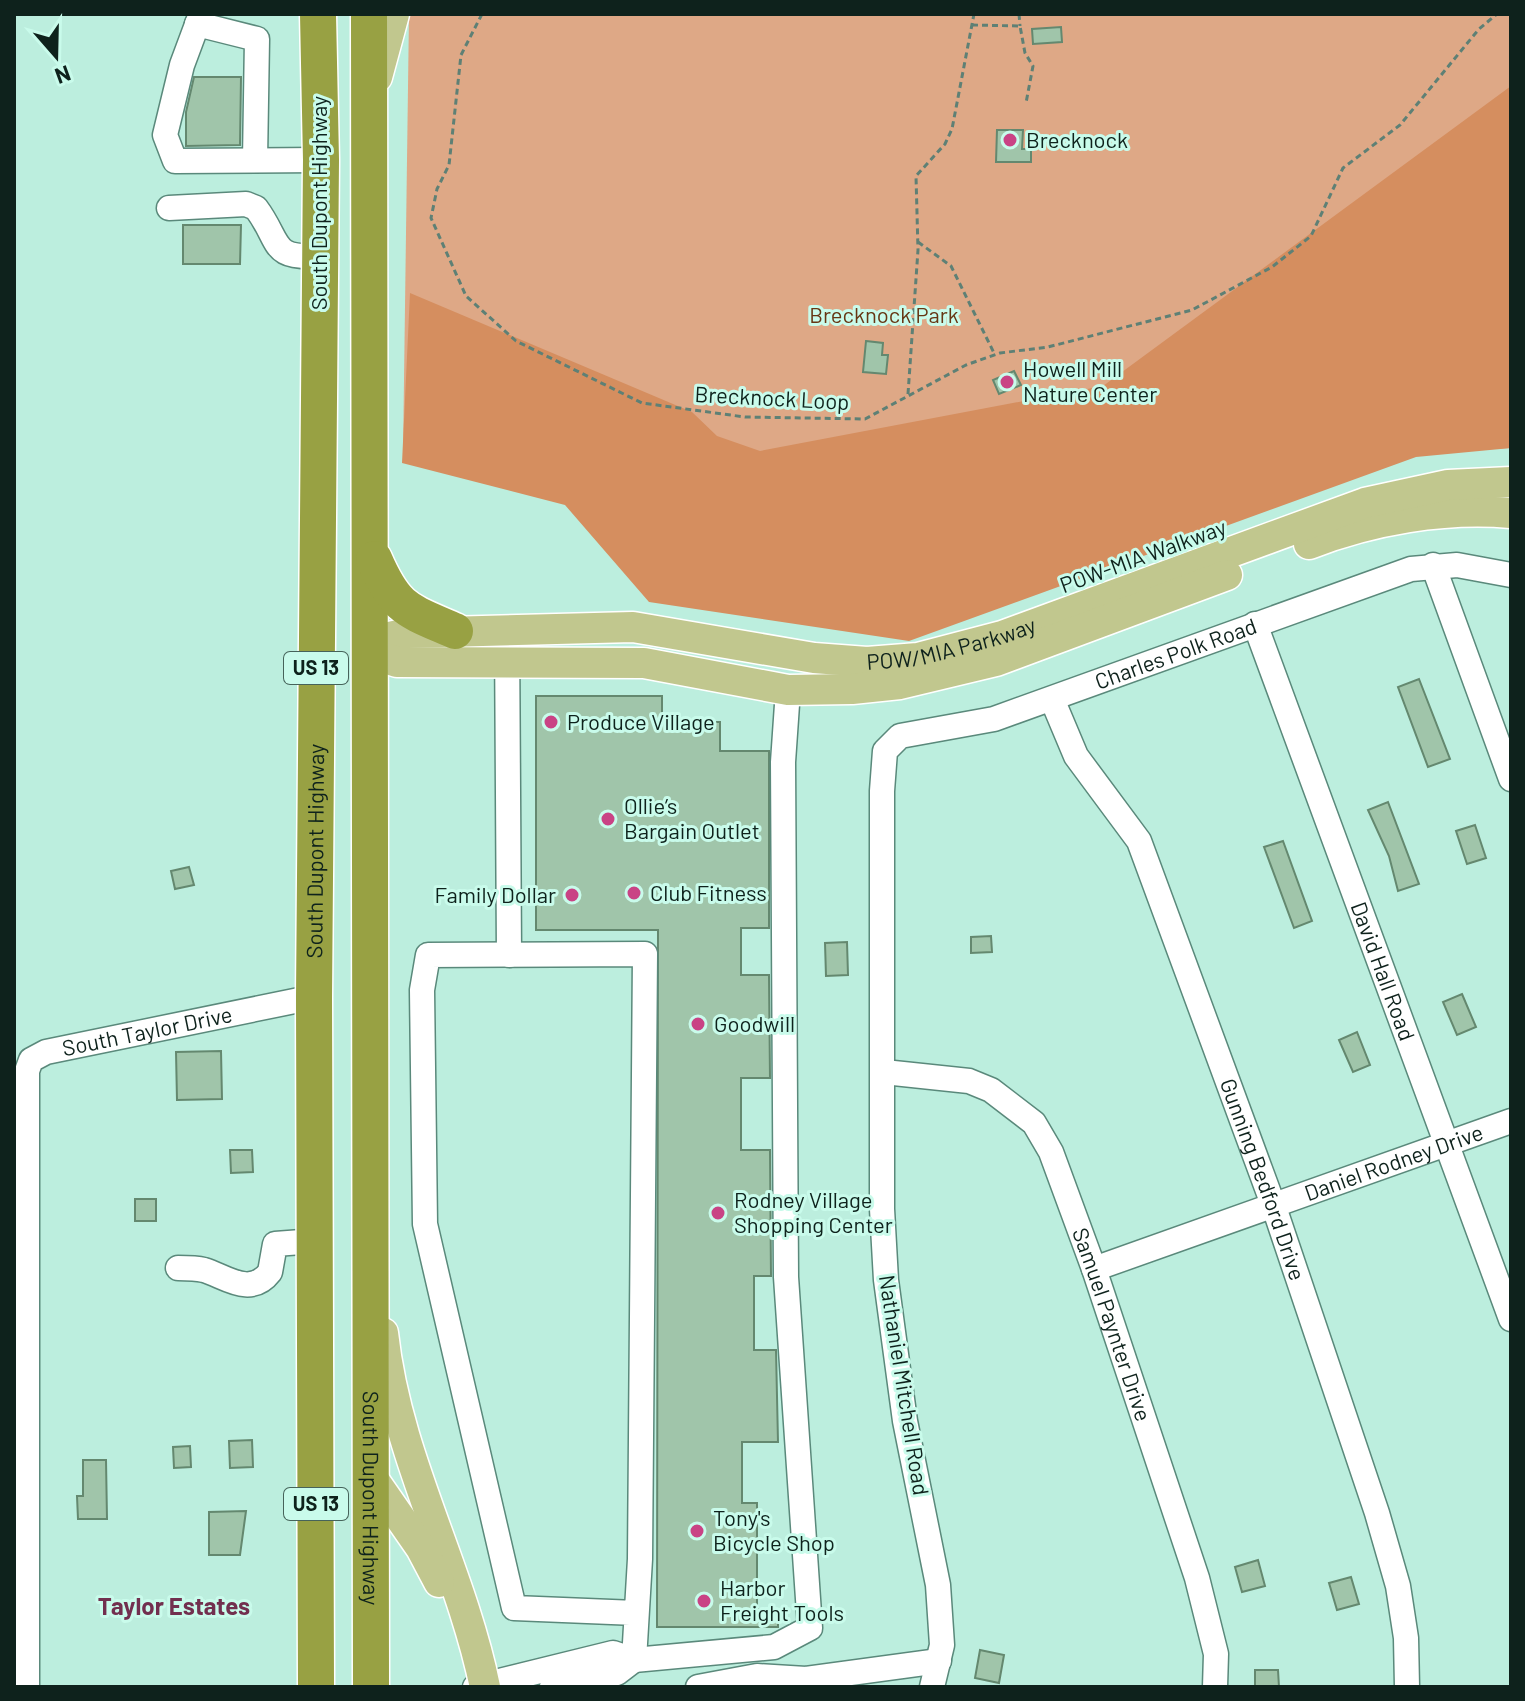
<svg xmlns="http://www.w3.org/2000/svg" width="1525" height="1701" viewBox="0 0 1525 1701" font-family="Barlow,sans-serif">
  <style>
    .green { fill: #dea886 }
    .forest { fill: #d58e5f }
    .building { fill: #a0c5aa; stroke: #64886f; stroke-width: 2 }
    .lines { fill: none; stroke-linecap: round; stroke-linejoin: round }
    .minor-casing { stroke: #5a897b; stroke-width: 27 }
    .major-casing { stroke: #fff; stroke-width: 33 }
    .highway-casing { stroke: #fff; stroke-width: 39 }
    .path { stroke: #5e8075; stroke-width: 3; stroke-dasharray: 6 4; stroke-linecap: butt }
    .minor { stroke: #fff; stroke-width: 24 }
    .major { stroke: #c1c78e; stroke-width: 30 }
    .highway { stroke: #98a143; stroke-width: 36 }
    .poi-dot { fill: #c94385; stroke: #c9fbeb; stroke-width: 3 }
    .labels { text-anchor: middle; stroke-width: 6; stroke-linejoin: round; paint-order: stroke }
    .shield { fill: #c9fbeb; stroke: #46635a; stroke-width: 2 }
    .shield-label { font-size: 20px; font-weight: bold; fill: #0e221c }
    .poi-label { font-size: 22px; fill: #0e221c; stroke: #c9fbeb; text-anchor: start }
    .street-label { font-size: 22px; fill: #0e221c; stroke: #c9fbeb }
    .park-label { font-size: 22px; fill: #663613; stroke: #c9fbeb }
    .neighbourhood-label { font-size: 24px; font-weight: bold; fill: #72304f; stroke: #c9fbeb }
  </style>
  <rect width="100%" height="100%" fill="#bceede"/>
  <!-- green -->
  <path class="green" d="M 409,14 L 1511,14 L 1511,448 L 571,502 L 403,453 Z"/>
  <!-- forest -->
  <path class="forest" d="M 1511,86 L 1511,448 L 1416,457 L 909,641 L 649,602 L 565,505 L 402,463 L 410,293 L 692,412 L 717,436 L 760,451 L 1103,386 Z"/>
  <!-- building -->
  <g class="building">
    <path d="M 1061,27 L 1062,42 L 1033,44 L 1032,29 Z"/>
    <path d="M 194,77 L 241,77 L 240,145 L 186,146 L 186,112 Z"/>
    <path d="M 997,130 L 1023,130 L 1022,149 L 1031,149 L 1031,162 L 996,162 Z"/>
    <path d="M 183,225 L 241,225 L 240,264 L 183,264 Z"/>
    <path d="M 866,341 L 883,343 L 882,355 L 888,355 L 886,374 L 863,372 Z"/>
    <path d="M 1014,371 L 1021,385 L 999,394 L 993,380 Z"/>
    <path d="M 1419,679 L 1450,759 L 1428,767 L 1398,687 Z"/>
    <path d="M 536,696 L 662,696 L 662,722 L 720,722 L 720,751 L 769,751 L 769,928 L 741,928 L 741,975 L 769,975 L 770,1078 L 741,1078 L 741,1150 L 770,1150 L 771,1276 L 754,1276 L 754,1350 L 776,1350 L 778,1442 L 742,1442 L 742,1503 L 757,1503 L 757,1609 L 778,1609 L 778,1627 L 657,1627 L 658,930 L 536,930 Z"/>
    <path d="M 1388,802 L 1419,884 L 1398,891 L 1389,856 L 1368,810 Z"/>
    <path d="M 1475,825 L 1486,858 L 1467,864 L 1456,831 Z"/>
    <path d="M 1283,841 L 1312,921 L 1294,928 L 1264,847 Z"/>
    <path d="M 189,867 L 194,885 L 175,889 L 171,871 Z"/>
    <path d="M 991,936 L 992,952 L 971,953 L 971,937 Z"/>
    <path d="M 847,942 L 848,975 L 826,976 L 825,943 Z"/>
    <path d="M 1462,994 L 1476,1027 L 1457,1035 L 1443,1002 Z"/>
    <path d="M 1357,1032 L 1370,1065 L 1353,1072 L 1339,1040 Z"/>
    <path d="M 221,1051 L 222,1099 L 177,1100 L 176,1052 Z"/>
    <path d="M 230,1150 L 252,1150 L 253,1172 L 231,1173 Z"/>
    <rect x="135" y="1199" width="21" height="22"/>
    <path d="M 252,1440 L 253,1467 L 230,1468 L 229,1441 Z"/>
    <path d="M 190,1446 L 191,1467 L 174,1468 L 173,1447 Z"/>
    <path d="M 83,1460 L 106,1460 L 107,1519 L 78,1519 L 77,1496 L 83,1496 Z"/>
    <path d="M 246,1511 L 240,1555 L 209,1555 L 209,1512 Z"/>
    <path d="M 1258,1560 L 1265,1586 L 1242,1592 L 1235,1567 Z"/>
    <path d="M 1351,1577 L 1359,1604 L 1337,1610 L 1329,1583 Z"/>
    <path d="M 980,1650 L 1004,1655 L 999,1683 L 975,1678 Z"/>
    <path d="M 1255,1670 L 1278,1670 L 1279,1687 L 1255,1687 Z"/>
  </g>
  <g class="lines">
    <!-- minor casing -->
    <g class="minor-casing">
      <g id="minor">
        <path d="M 201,14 L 182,65 L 165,135 L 175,161 L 321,160"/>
        <path d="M 197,24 L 257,39 L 255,160"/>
        <path d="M 169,208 L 246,204 L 256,208 C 282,243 269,259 320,256"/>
        <path d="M 1433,565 L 1511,779"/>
        <path id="s1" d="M 1255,624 L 1511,1319"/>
        <path d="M 507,631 L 509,955"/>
        <path id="s2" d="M 1052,699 L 1076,756 L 1139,841 L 1274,1207 L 1377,1513 L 1398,1586 L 1406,1638 L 1407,1687"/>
        <path id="s3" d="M 884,1072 L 969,1081 L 991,1090 L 1034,1123 L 1051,1152 L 1094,1269 L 1197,1578 L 1216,1654 L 1215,1687"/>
        <path d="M 178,1268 C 186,1268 196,1268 204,1270 C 225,1276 250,1298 270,1272 L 275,1244 L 315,1241"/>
        <path id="s4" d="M 1094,1269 L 1511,1121"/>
        <path id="s5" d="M 27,1687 L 27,1071 L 31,1060 L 46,1052 L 314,997"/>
        <path d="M 475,1687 L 613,1653 L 634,1660 L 774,1647 L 810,1628 L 786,1277 L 783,762 L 788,690"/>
        <path d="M 552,1687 L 617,1673 L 634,1660 L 640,1559 L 645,954 L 428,955 L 422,990 L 425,1224 L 514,1608 L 636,1613"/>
        <path d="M 698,1687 L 757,1676 L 806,1679 L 939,1661"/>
        <path id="s6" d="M 932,1687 L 942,1645 L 938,1585 L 905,1421 L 886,1280 L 882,1209 L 882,791 L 885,751 L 900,736 L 994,719 L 1411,569 L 1457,565 L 1511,575"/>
      </g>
    </g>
    <!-- major casing -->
    <g class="major-casing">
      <g id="major">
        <path d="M 377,77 L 394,14"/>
        <path d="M 1309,544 C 1371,520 1444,507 1511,513"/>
        <path id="s7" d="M 371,641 L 408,633 L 633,627 L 814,658 L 867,662 L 918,658 L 1002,636 L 1365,503 L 1448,485 L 1511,482"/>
        <path d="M 371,653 L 397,662 L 644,663 L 788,690 L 852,689 L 900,684 L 996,661 L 1227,575"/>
        <path d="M 383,1333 C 396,1457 460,1566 485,1687"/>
        <path d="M 371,1476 L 421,1548 L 439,1582"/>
      </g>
    </g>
    <!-- highway casing -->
    <g class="highway-casing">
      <g id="highway">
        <path id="s8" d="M 369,14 L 371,1687"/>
        <path d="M 374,559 C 396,610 407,610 455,631"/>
        <path id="s9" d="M 316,1687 L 314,997 L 321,160 L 318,14"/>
      </g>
    </g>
    <!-- path -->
    <g class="path">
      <path d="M 482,14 L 461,55 L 449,165 L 437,189 L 431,218 L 466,296 L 516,341 L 642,403 L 745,417 L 865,419 L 966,365 L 1000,353 L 1048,347 L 1192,310 L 1272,267 L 1311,236 L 1343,168 L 1400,125 L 1479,29 L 1497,14"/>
      <path d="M 1019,14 L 1020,26"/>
      <path d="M 972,25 L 1020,26 L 1025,53 L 1033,66 L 1026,103"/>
      <path d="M 918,242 L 951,266 L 995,355"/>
      <path d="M 908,394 L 918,250 L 916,176 L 945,144 L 952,129 L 974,14"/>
    </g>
    <!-- minor -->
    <use href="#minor" class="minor"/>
    <!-- major -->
    <use href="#major" class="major"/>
    <!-- highway -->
    <use href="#highway" class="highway"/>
  </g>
  <!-- markers -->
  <g class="poi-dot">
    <circle cx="1010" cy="140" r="8"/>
    <circle cx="1007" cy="382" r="8"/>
    <circle cx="551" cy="722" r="8"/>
    <circle cx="608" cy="819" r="8"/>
    <circle cx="634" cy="893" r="8"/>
    <circle cx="572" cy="895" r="8"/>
    <circle cx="698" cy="1024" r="8"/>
    <circle cx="718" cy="1213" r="8"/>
    <circle cx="697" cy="1531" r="8"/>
    <circle cx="704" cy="1601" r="8"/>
  </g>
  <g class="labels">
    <!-- shield labels -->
    <g class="shield">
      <rect x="284" y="652" width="64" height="32" rx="6"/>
      <rect x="284" y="1488" width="64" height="32" rx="6"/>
    </g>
    <g class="shield-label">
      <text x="316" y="675">US 13</text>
      <text x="316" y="1511">US 13</text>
    </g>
    <!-- poi labels -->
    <g class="poi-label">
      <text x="1026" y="148">Brecknock</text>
      <text x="1023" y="377">Howell Mill<tspan x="1023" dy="25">Nature Center</tspan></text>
      <text x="567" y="730">Produce Village</text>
      <text x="624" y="814">Ollie’s<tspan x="624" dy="25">Bargain Outlet</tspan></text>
      <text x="650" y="901">Club Fitness</text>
      <text x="556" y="903" text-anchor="end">Family Dollar</text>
      <text x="714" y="1032">Goodwill</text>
      <text x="734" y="1208">Rodney Village<tspan x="734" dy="25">Shopping Center</tspan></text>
      <text x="713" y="1526">Tony's<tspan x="713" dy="25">Bicycle Shop</tspan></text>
      <text x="720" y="1596">Harbor<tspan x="720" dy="25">Freight Tools</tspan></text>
    </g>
    <!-- street labels -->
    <g class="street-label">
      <text transform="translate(319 203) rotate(-90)" y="8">South Dupont Highway</text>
      <text transform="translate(772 398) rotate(3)" y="8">Brecknock Loop</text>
      <text transform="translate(1143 556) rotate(-20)" y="8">POW-MIA Walkway</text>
      <text dy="8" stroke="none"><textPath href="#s7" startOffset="586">POW/MIA Parkway</textPath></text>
      <text dy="8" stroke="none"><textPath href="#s6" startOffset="1252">Charles Polk Road</textPath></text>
      <text dy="8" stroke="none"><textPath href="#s9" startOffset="836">South Dupont Highway</textPath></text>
      <text dy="8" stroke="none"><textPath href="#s1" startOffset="370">David Hall Road</textPath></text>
      <text dy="8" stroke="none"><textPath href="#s5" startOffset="748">South Taylor Drive</textPath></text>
      <text dy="8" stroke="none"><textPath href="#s4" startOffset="318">Daniel Rodney Drive</textPath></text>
      <text dy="8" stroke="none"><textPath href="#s2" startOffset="528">Gunning Bedford Drive</textPath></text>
      <text dy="8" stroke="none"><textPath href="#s3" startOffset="380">Samuel Paynter Drive</textPath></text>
      <text transform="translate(904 1385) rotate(81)" y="8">Nathaniel Mitchell Road</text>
      <text dy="8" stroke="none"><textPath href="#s8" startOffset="1484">South Dupont Highway</textPath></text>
    </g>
    <!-- park labels -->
    <g class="park-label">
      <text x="884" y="323">Brecknock Park</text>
    </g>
    <!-- neighbourhood labels -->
    <g class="neighbourhood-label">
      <text x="174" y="1615">Taylor Estates</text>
    </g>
  </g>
  <!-- border -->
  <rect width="1525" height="1701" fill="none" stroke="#0e221c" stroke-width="32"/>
  <!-- north arrow -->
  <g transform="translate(56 56) rotate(160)" stroke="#c9fbeb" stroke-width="6" paint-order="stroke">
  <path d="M0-6L14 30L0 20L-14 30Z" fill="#0e221c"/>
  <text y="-12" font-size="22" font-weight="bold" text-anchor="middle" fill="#0e221c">N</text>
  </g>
</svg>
